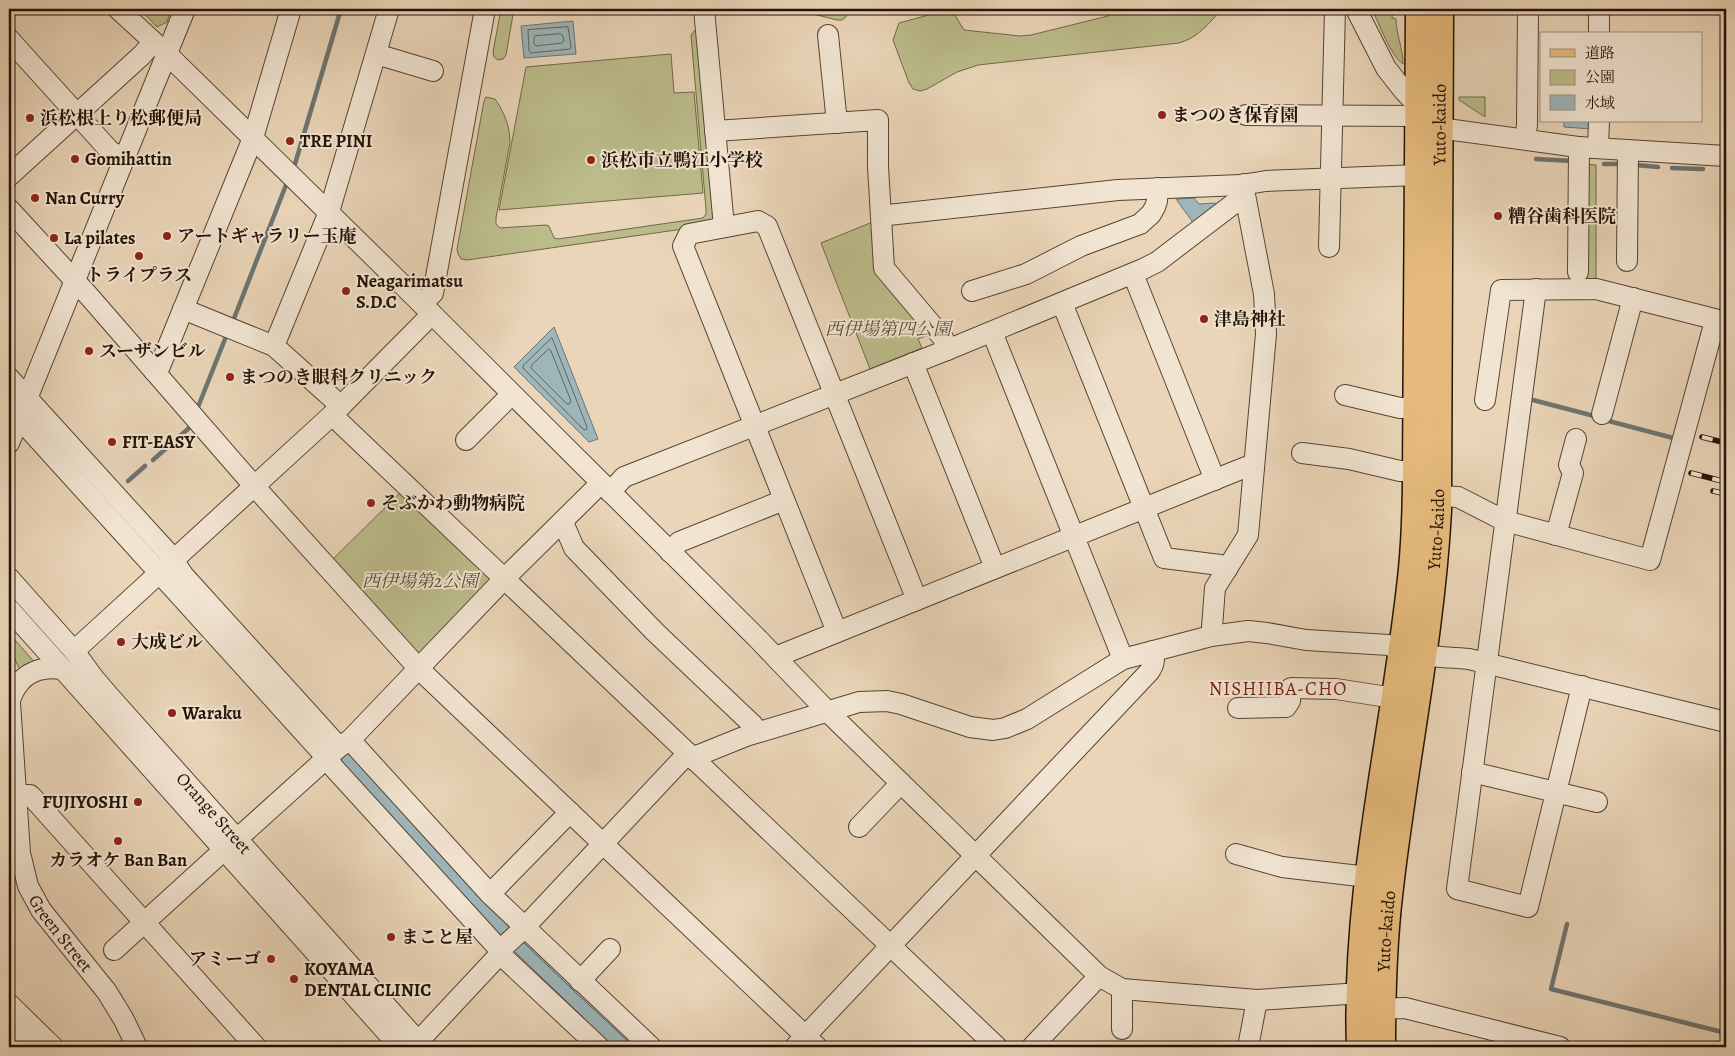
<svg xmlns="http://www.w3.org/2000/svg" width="1735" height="1056" viewBox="0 0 1735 1056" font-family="Alegreya,'Noto Serif JP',serif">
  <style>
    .green { fill: #bcbc8b; stroke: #706848 }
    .water { fill: #9db6ba; stroke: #6d7572 }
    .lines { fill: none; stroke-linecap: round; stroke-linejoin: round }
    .shore { stroke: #606460; stroke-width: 1 }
    .stream { stroke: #6d7572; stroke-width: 4.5 }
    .minor-casing { stroke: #564432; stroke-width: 22 }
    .major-casing { stroke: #241306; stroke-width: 29 }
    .minor { stroke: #f1e4d1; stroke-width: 20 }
    .major { stroke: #e5ba7c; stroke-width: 26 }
    .rail-casing { stroke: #241306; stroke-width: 5.5 }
    .rail { stroke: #f1e4d1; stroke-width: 4; stroke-dasharray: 11; stroke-linecap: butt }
    .poi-dot { fill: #8f2418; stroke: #f1e4d1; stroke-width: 2 }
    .labels { text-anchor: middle; stroke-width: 4; stroke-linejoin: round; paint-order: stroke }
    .poi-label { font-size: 18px; font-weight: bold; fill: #241306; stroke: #f1e4d1; text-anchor: start }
    .street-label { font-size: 18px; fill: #241306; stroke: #f1e4d1 }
    .park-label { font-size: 18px; font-style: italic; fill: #594e35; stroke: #f1e4d1 }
    .neighbourhood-label { font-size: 19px; letter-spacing: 1px; fill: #7a1f14; stroke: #f1e4d1 }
  </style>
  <rect width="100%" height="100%" fill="#ead5b8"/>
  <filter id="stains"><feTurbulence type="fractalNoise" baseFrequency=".004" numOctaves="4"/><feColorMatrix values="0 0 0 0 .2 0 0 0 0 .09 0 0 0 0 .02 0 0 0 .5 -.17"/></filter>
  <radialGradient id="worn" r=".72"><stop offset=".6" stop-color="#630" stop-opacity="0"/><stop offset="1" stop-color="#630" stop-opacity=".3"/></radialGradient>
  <!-- green -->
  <g class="green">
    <path d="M 140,9 L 171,9 L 167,22 L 157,27 Z"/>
    <path d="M 501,9 L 514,9 L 506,55 L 503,59 L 498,60 L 494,57 L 493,52 Z"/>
    <path d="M 793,9 L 844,9 L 846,11 L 846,17 L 842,20 L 837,20 Z"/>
    <path d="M 1114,9 L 1222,9 C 1209,23 1198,38 1179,43 L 978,65 L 957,72 L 927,89 L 920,91 L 913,89 L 909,83 L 893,40 L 899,23 L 947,10 L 951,10 L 953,12 L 964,30 L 1020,36 L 1031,35 L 1108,16 Z"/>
    <path d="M 1372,9 L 1393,9 L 1392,18 L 1396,19 C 1396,34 1403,48 1403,64 C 1390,55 1379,23 1372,9 Z"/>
    <rect x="1565" y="9" width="29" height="5"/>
    <path d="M 695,30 L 697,31 L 715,220 L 711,225 L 467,260 L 461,259 L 458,254 L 457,249 L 484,101 L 486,97 L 495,99 C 504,112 510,126 510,142 L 496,218 L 496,224 L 500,228 L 546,225 L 549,226 L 554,238 L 558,239 L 703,218 L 706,214 L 706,209 L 691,35 Z"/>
    <path d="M 671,54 L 674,93 L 694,92 L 703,193 L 499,210 L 526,67 Z"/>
    <path d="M 1459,97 L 1485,97 L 1485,117 L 1459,100 Z"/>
    <path d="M 1584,164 L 1596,165 L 1596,284 L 1583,284 Z"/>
    <path d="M 875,221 L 878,270 L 931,334 L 918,339 L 922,348 L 870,369 L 821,243 Z"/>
    <path d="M 402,491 L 492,577 L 492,583 L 417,657 L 331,561 Z"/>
    <path d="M 9,633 L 36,664 L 21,673 L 9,645 Z"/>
  </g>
  <!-- water -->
  <g class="water">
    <path d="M 573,21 L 576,54 L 524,58 L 521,26 Z"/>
    <path d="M 1564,121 L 1591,121 L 1591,129 L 1564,127 Z"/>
    <path d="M 1194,198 L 1199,204 L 1215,203 L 1217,206 L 1194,224 L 1176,199 Z"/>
    <path d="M 554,327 L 598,439 L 589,442 L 514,367 Z"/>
    <path d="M 346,752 L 349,755 L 352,752 L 641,1047 L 608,1047 L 509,954 L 335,762 Z"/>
  </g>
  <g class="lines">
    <!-- shore -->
    <g class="shore">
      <path d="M 568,27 L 571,47 L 570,49 L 531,53 L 529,51 L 528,30 Z"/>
      <path d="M 561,34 L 563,36 L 564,41 L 562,43 L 536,46 L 534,44 L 534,38 L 535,36 Z"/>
      <path d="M 552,338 L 587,427 L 586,430 L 583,429 L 523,368 L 523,366 Z"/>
      <path d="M 549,349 L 551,351 L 571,401 L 569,404 L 567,404 L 531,368 L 532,365 Z"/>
      <path d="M 524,943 L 572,989"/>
      <path d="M 515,952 L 584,1018"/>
      <path d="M 573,990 L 634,1047"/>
    </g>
    <!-- stream -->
    <g class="stream">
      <path d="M 1536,159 L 1572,161"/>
      <path d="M 295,164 L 341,9"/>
      <path d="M 1604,164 L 1619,164"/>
      <path d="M 1636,165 L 1658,167"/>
      <path d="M 1672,168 L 1703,169"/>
      <path d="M 1722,171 L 1726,171"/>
      <path d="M 1721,312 L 1726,290"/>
      <path d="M 233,321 L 286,185"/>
      <path d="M 1529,399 L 1598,417"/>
      <path d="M 198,407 L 227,334"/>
      <path d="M 1605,420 L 1677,439"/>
      <path d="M 153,460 L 189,428 L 192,423"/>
      <path d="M 128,481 L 145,466"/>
      <path d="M 1567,924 L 1551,989 L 1726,1033"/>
    </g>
    <!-- minor casing -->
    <g class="minor-casing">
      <g id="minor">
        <path d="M 118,9 L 168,55 L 422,304 L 758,639 L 827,711 L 1099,976 L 1122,989 L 1257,1000 L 1361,993"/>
        <path d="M 704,9 L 724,227"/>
        <path d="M 1356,9 L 1386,68 L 1404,91 L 1439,128 L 1578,147 L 1726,156"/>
        <path d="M 1599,34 L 1599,9"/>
        <path d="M 828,35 L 837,123"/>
        <path d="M 9,39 L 111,152 L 126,158"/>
        <path d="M 376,54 L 433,71"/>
        <path d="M 1246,115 L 1418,116"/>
        <path d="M 715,131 L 878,120 L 878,167 L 884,268 L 943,338 L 947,350"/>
        <path d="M 1525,139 L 1527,125 L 1528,9"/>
        <path d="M 1598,148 L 1599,121"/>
        <path d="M 9,176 L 142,55 L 153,42"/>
        <path d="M 9,209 L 88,295 L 255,487 L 420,670 L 817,1047"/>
        <path d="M 888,215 L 1118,190 L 1241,185 L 1266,181 L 1418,175"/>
        <path d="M 1329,247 L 1335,9"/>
        <path d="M 1627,261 L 1628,150"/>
        <path d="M 1578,272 L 1579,147"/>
        <path d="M 1133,274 L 1215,480"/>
        <path d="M 1536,289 L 1457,889 L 1528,907 L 1582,686"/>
        <path d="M 972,291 L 1026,274 L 1081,246 L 1140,224 L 1151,214 L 1155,207 L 1157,201 L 1158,188"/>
        <path d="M 1062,303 L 1164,558 L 1220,565 L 1227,569"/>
        <path d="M 422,304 L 433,293 L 485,9"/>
        <path d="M 183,309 L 274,346 L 341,406"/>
        <path d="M 992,332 L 1123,659"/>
        <path d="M 274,346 L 329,212 L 389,9"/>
        <path d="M 913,363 L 995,568"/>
        <path d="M 154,371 L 160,366 L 253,138 L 291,9"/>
        <path d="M 9,378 L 170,555 L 184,576 L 339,747"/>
        <path d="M 1345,395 L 1400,408 L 1416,408"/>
        <path d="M 1485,400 L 1501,290 L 1596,289 L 1726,322"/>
        <path d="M 9,407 L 327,758 L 334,768 L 500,950"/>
        <path d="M 1602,414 L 1633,298"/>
        <path d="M 332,415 L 997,1047"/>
        <path d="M 466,440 L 512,394"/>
        <path d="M 9,443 L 185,9"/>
        <path d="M 1302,453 L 1349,459 L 1400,471 L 1416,471"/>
        <path d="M 610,492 L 624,477 L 947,350 L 1143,269 L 1157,262 L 1245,195 L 1244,184"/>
        <path d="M 1438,496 L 1458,497 L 1505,521 L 1650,560 L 1715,321"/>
        <path d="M 561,523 L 565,527 L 574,548 L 655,632 L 753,725 L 755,733"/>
        <path d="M 1556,535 L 1573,473 L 1569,465 L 1576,439"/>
        <path d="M 670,552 L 679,542 L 784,500"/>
        <path id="s1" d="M 9,578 L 74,651 L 93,677 L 110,697 L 423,1047"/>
        <path d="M 9,609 L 400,1047"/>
        <path d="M 837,632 L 683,246 L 689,234 L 758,221 L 767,226 L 917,600"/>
        <path d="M 1214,635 L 1212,627 L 1215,588 L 1248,535 L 1266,334 L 1264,294 L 1245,195"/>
        <path d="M 74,651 L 332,415 L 432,314"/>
        <path d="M 777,659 L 783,654 L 1246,467 L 1254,468"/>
        <path id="s2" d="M 9,687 L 20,853 L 28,886 L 41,910 L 107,992 L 124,1020 L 137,1047"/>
        <path d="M 10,700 C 18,676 37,665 62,669"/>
        <path d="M 1238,708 L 1286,707 L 1290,701 L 1291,688 L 1336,689 L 1394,698"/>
        <path d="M 350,740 L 490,894 L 651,1047"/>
        <path d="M 694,760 L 699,755 L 746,736 L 859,702 L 887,701 L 901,704 L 970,727 L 993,730 L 1005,728 L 1027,719 L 1123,659 L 1211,636 L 1248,631 L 1267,633 L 1306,640 L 1389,645 C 1413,659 1443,656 1469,659 L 1726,722"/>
        <path d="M 1472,772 L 1597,802"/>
        <path d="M 16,795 L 30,795 L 33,798 L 256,1047"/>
        <path d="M 859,827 L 901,783"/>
        <path d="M 237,839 L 339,747 L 350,740 L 504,579 L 601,483"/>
        <path d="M 1236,854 L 1282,867 L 1368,877"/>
        <path d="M 490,894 L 570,812"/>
        <path d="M 114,950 L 224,850"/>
        <path d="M 580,981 L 610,949"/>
        <path d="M 1122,989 L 1122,1029"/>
        <path d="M 9,1004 L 53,1047"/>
        <path d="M 1370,1009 L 1405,1008 L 1560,1047"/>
        <path d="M 9,1032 L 28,1047"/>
        <path d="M 413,1047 L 500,954"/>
        <path d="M 599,1047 L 500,954 L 500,950 L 522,930 L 688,753"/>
        <path d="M 795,1047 L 1149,672 C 1154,665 1155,660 1153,651"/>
        <path d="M 1032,1047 L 1099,976"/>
        <path d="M 1248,1047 L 1257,1000"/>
      </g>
    </g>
    <!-- major casing -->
    <g class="major-casing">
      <g id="major">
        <path d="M 1360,1047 C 1354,886 1396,729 1412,569 C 1415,537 1416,504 1416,471 L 1419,9"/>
        <path id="s3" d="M 1382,1047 C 1382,997 1383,947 1389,896 C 1403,768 1431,640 1438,511 L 1440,9"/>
      </g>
    </g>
    <!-- minor -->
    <use href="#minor" class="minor"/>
    <!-- major -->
    <use href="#major" class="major"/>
    <!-- rail casing -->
    <g class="rail-casing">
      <g id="rail">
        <path d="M 1702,437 L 1726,443"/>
        <path d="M 1691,473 L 1726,482"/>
        <path d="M 1713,491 L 1726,494"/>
      </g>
    </g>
    <!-- rail -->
    <use href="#rail" class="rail"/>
  </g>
  <!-- markers -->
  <g class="poi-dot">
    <circle cx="1162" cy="115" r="5"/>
    <circle cx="30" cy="118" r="5"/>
    <circle cx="290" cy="141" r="5"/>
    <circle cx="75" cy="159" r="5"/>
    <circle cx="591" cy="160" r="5"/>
    <circle cx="35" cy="198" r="5"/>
    <circle cx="1498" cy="216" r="5"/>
    <circle cx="167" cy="236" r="5"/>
    <circle cx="54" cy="238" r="5"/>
    <circle cx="139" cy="256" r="5"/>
    <circle cx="346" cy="291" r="5"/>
    <circle cx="1204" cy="319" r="5"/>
    <circle cx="89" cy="351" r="5"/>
    <circle cx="230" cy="377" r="5"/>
    <circle cx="112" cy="442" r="5"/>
    <circle cx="371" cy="503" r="5"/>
    <circle cx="121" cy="642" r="5"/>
    <circle cx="172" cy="713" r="5"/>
    <circle cx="138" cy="802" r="5"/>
    <circle cx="118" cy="841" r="5"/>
    <circle cx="391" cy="937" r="5"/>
    <circle cx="271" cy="959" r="5"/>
    <circle cx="294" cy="979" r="5"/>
  </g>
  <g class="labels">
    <!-- poi labels -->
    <g class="poi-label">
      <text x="1172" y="121">まつのき保育園</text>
      <text x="40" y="124">浜松根上り松郵便局</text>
      <text x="300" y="147">TRE PINI</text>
      <text x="85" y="165">Gomihattin</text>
      <text x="601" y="166">浜松市立鴨江小学校</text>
      <text x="45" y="204">Nan Curry</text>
      <text x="1508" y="222">糟谷歯科医院</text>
      <text x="177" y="242">アートギャラリー玉庵</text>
      <text x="64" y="244">La pilates</text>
      <text x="139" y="281" text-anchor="middle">トライプラス</text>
      <text x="356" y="287">Neagarimatsu<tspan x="356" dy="21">S.D.C</tspan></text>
      <text x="1214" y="325">津島神社</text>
      <text x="99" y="357">スーザンビル</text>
      <text x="240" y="383">まつのき眼科クリニック</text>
      <text x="122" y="448">FIT-EASY</text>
      <text x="381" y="509">そぶかわ動物病院</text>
      <text x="131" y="648">大成ビル</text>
      <text x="182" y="719">Waraku</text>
      <text x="128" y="808" text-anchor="end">FUJIYOSHI</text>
      <text x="118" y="866" text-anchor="middle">カラオケ Ban Ban</text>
      <text x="401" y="943">まこと屋</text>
      <text x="261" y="965" text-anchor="end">アミーゴ</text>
      <text x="304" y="975">KOYAMA<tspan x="304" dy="21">DENTAL CLINIC</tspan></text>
    </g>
    <!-- street labels -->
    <g class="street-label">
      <text dy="6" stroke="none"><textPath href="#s3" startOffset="926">Yuto-kaido</textPath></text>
      <text dy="6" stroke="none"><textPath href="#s3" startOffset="521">Yuto-kaido</textPath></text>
      <text dy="6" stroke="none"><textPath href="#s1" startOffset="312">Orange Street</textPath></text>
      <text dy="6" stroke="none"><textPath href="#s3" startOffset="116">Yuto-kaido</textPath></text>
      <text dy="6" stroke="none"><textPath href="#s2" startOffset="258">Green Street</textPath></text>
    </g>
    <!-- park labels -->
    <g class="park-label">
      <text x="888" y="335">西伊場第四公園</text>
      <text x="420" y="587">西伊場第2公園</text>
    </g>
    <!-- neighbourhood labels -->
    <g class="neighbourhood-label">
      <text x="1278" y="695">NISHIIBA-CHO</text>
    </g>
  </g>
  <!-- margin -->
  <rect width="1735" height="1056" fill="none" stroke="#ead5b8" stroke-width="30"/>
  <rect x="10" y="10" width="1715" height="1036" fill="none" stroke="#241306" stroke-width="2.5"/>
  <rect x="15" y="15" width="1705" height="1026" fill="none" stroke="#241306"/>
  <!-- legend -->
  <rect x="1540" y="32" width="162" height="90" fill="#f1e4d1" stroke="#9f9080"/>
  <rect x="1550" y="49" width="25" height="8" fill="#e5ba7c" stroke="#9f9080"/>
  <text x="1585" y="58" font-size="15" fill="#241306">道路</text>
  <rect x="1550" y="70" width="25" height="15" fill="#bcbc8b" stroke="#9f9080"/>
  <text x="1585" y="82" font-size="15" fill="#241306">公園</text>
  <rect x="1550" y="95" width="25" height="15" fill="#9db6ba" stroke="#9f9080"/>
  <text x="1585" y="108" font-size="15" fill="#241306">水域</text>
  <rect width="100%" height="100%" filter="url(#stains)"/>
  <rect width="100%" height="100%" fill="url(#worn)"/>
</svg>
